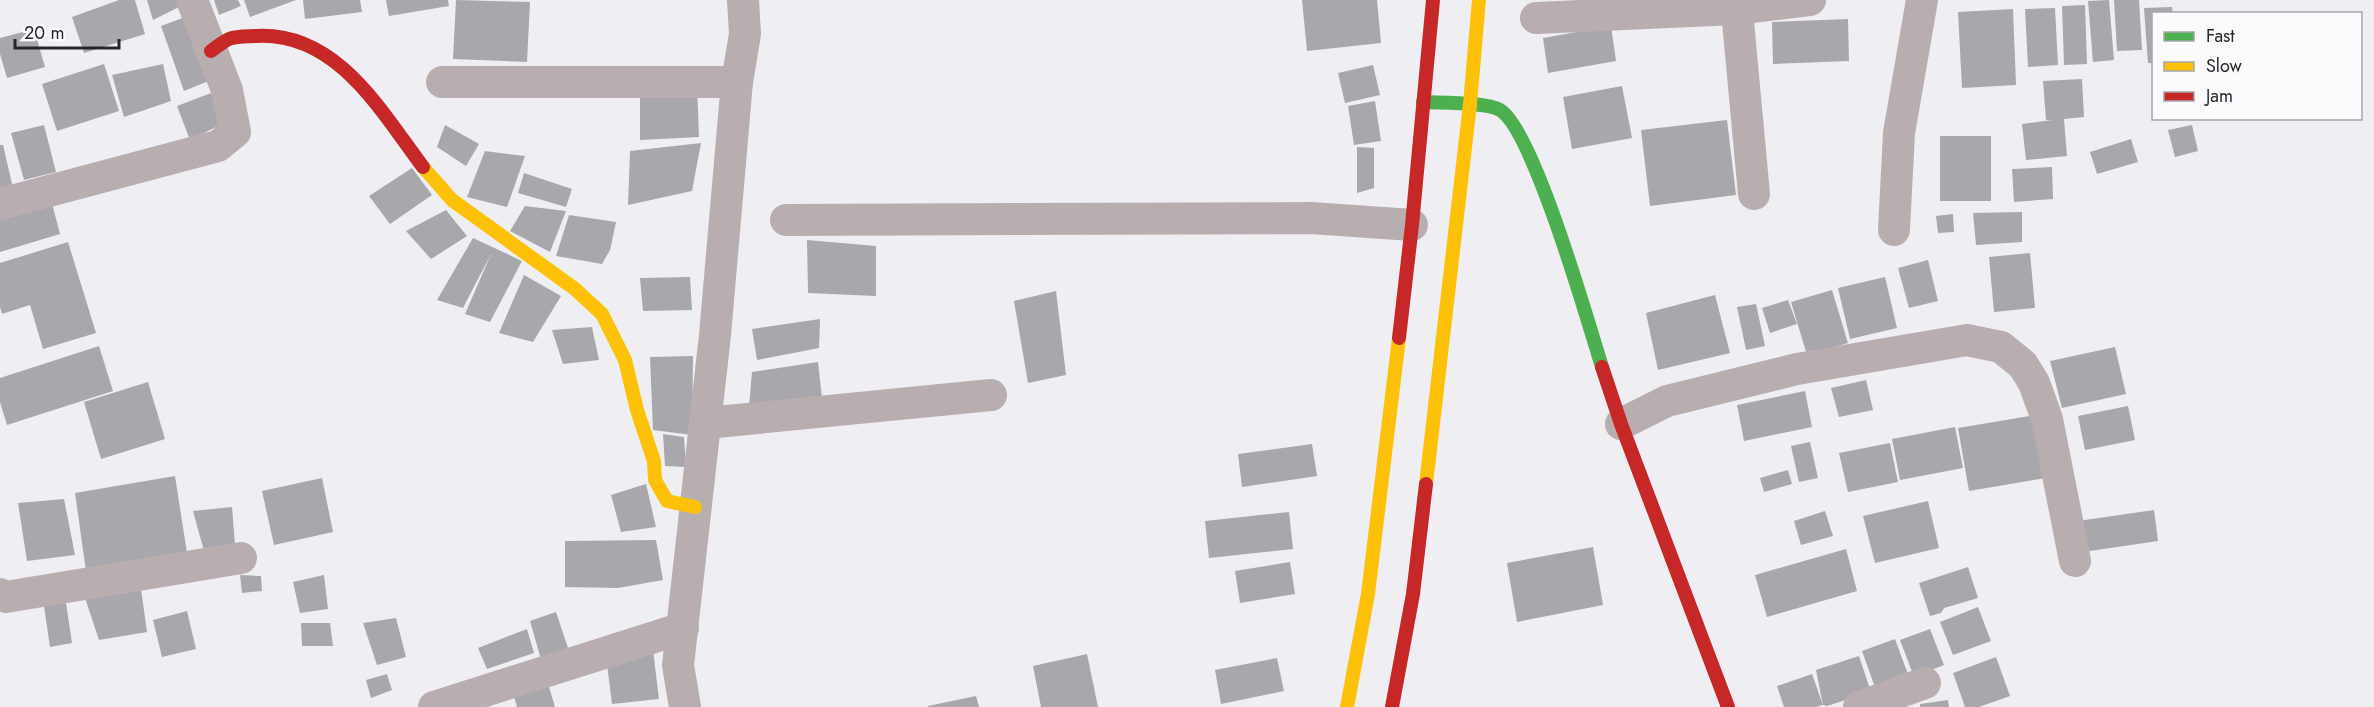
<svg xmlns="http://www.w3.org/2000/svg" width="2374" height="707" viewBox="0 0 2374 707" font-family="Jost,sans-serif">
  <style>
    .building { fill: #a8a8ac }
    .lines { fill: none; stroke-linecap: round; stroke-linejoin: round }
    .street { stroke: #b9aeaf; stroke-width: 32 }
    .fast { stroke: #4caf50; stroke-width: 14 }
    .slow { stroke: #ffc107; stroke-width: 14 }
    .jam { stroke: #c62828; stroke-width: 14 }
  </style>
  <rect width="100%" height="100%" fill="#efeff3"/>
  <!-- building -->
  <g class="building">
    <path d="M 119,0 L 135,0 L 145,34 L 84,53 L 72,17 Z"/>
    <path d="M 147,0 L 184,0 L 185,4 L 153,20 Z"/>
    <path d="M 214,0 L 238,0 L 241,6 L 219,15 Z"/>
    <path d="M 244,0 L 296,0 L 250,17 Z"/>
    <path d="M 303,0 L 360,0 L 362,12 L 305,19 Z"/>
    <path d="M 386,0 L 448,0 L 449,6 L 389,16 Z"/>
    <path d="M 456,0 L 530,2 L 527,62 L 453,59 Z"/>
    <path d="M 1302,0 L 1377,0 L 1381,43 L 1307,51 Z"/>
    <path d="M 2109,0 L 2114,60 L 2093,62 L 2088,1 Z"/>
    <path d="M 2114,0 L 2139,0 L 2142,50 L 2117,51 Z"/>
    <path d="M 2085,5 L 2087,64 L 2064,65 L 2062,6 Z"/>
    <path d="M 2172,7 L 2173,14 L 2154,14 L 2154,63 L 2148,63 L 2144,8 Z"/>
    <path d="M 2055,8 L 2058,65 L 2028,67 L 2025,9 Z"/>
    <path d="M 2013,9 L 2016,85 L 1962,88 L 1958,12 Z"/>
    <path d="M 188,16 L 211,80 L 184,91 L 161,26 Z"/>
    <path d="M 1848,19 L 1849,61 L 1773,64 L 1772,22 Z"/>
    <path d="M 1611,26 L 1616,61 L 1548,73 L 1543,38 Z"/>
    <path d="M 34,29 L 45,67 L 7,78 L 0,54 L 0,38 Z"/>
    <path d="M 104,64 L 119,111 L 57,131 L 42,84 Z"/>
    <path d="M 163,64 L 171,101 L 124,117 L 112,75 Z"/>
    <path d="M 1373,65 L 1380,95 L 1345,103 L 1338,73 Z"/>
    <path d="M 2082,79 L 2084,117 L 2064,119 L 2067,156 L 2026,160 L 2022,124 L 2052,120 L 2046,120 L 2043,81 Z"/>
    <path d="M 697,84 L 699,137 L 640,140 L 640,88 Z"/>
    <path d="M 1622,86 L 1632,138 L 1572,149 L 1563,97 Z"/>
    <path d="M 211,93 L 224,123 L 190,140 L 177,106 Z"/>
    <path d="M 1375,101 L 1381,141 L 1354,145 L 1348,106 Z"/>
    <path d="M 1727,120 L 1736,195 L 1650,206 L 1641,130 Z"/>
    <path d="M 44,125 L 56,172 L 24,180 L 11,133 Z"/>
    <path d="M 445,125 L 479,144 L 466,166 L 437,147 Z"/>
    <path d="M 2192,125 L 2198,151 L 2175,157 L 2168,130 Z"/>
    <rect x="1940" y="136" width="51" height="65"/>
    <path d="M 2131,139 L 2138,162 L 2097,174 L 2090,152 Z"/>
    <path d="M 701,143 L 692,191 L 628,205 L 630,151 Z"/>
    <path d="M 0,145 L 3,145 L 13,188 L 0,192 Z"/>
    <path d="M 1357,147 L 1374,148 L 1374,188 L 1357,193 Z"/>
    <path d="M 485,151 L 525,156 L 507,207 L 467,197 Z"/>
    <path d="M 2052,167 L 2053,199 L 2014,202 L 2012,169 Z"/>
    <path d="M 412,168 L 432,195 L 390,224 L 369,196 Z"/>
    <path d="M 524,173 L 572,189 L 566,207 L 518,193 Z"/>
    <path d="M 50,196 L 60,234 L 0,252 L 0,211 Z"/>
    <path d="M 525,206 L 566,211 L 550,252 L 510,231 Z"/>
    <path d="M 446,210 L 467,236 L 431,259 L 406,231 Z"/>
    <path d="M 2022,212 L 2022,242 L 1976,245 L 1973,213 Z"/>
    <path d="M 1953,214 L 1954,232 L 1938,233 L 1936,216 Z"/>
    <path d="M 569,215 L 616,222 L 610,250 L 602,264 L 556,256 Z"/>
    <path d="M 473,238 L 522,261 L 490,322 L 465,314 L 491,254 L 463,308 L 437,300 Z"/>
    <path d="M 807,240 L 876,246 L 876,296 L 808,293 Z"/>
    <path d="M 68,242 L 96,333 L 43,349 L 30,305 L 2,314 L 0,307 L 0,263 Z"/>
    <path d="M 2030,253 L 2035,308 L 1994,312 L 1989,257 Z"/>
    <path d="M 1928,260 L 1938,301 L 1909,308 L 1898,268 Z"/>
    <path d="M 524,275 L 561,296 L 533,342 L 499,333 Z"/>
    <path d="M 690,277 L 692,310 L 643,311 L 640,278 Z"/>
    <path d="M 1885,277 L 1897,328 L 1850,339 L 1838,288 Z"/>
    <path d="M 1832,290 L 1848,343 L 1807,355 L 1791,302 Z"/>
    <path d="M 1056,291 L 1066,375 L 1028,383 L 1014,301 Z"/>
    <path d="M 1715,295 L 1730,353 L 1658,370 L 1646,313 Z"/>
    <path d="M 1788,300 L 1797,324 L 1770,333 L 1762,308 Z"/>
    <path d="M 1756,304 L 1765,346 L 1746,350 L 1737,307 Z"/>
    <path d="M 820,319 L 819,348 L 757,360 L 752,329 Z"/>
    <path d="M 592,327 L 599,360 L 563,364 L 552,330 Z"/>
    <path d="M 99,346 L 113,391 L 7,425 L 0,402 L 0,378 Z"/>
    <path d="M 2115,347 L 2126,394 L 2062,408 L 2050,361 Z"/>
    <path d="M 693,356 L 692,435 L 653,430 L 650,357 Z"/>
    <path d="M 818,362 L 822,398 L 749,407 L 752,372 Z"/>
    <path d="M 1866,380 L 1873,410 L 1839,417 L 1831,388 Z"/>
    <path d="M 148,382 L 165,439 L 101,459 L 84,402 Z"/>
    <path d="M 1805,391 L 1812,427 L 1744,441 L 1737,405 Z"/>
    <path d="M 2128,406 L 2135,440 L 2085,450 L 2078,416 Z"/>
    <path d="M 2036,415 L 2046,478 L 1969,491 L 1958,428 Z"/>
    <path d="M 1955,427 L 1963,468 L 1900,480 L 1892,439 Z"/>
    <path d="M 663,434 L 684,437 L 686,467 L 665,466 Z"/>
    <path d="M 1810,442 L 1818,478 L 1799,482 L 1791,446 Z"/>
    <path d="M 1890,443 L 1898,482 L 1848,492 L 1839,453 Z"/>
    <path d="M 1312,444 L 1317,476 L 1242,487 L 1238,454 Z"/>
    <path d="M 1788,470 L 1792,484 L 1764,492 L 1760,478 Z"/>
    <path d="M 175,476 L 187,553 L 86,571 L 75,493 Z"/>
    <path d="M 322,478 L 333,532 L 274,545 L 262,491 Z"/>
    <path d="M 646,484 L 656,527 L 621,532 L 611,495 Z"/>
    <path d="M 64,499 L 75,555 L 27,561 L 18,503 Z"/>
    <path d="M 1928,501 L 1939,548 L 1875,563 L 1863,516 Z"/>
    <path d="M 232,507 L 235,545 L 204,551 L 193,511 Z"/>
    <path d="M 2154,510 L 2158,541 L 2083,552 L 2078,521 Z"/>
    <path d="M 1825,511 L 1833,536 L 1801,545 L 1794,521 Z"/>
    <path d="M 1289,512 L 1293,549 L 1209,558 L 1205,521 Z"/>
    <path d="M 656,540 L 663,580 L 618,588 L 565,587 L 565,541 Z"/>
    <path d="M 1593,547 L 1603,605 L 1517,622 L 1507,563 Z"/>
    <path d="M 1846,549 L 1857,591 L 1767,617 L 1755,575 Z"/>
    <path d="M 1290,562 L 1295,594 L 1240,603 L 1235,571 Z"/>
    <path d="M 1968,567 L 1978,598 L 1944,608 L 1941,613 L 1930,616 L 1919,583 Z"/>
    <path d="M 240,575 L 261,576 L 262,591 L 242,593 Z"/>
    <path d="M 324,575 L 328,609 L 300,613 L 293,582 Z"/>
    <path d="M 141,589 L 147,632 L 99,640 L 85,598 Z"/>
    <path d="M 66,603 L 72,643 L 50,647 L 44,606 Z"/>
    <path d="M 1978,607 L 1991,641 L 1953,655 L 1940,622 Z"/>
    <path d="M 187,611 L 196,649 L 162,657 L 153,620 Z"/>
    <path d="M 556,612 L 570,654 L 542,663 L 530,621 Z"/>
    <path d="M 396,618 L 406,657 L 377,665 L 363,623 Z"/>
    <path d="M 301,623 L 330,623 L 333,646 L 302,646 Z"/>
    <path d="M 527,629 L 534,653 L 487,669 L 478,648 Z"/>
    <path d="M 1930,629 L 1944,665 L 1914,677 L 1900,640 Z"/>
    <path d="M 1895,639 L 1909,677 L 1876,690 L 1862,651 Z"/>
    <path d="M 653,650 L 659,699 L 612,704 L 606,656 Z"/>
    <path d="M 1087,654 L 1098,707 L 1041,707 L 1033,666 Z"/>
    <path d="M 1859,656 L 1871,692 L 1827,706 L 1823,705 L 1816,670 Z"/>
    <path d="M 1996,657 L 2010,696 L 1979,707 L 1965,707 L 1953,673 Z"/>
    <path d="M 1277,658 L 1284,691 L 1221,704 L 1215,670 Z"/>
    <path d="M 387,674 L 392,690 L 371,698 L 366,680 Z"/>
    <path d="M 1812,674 L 1823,705 L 1816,707 L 1784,707 L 1777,686 Z"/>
    <path d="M 546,677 L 555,707 L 517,707 L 512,689 Z"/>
    <path d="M 976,696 L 979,707 L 928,707 L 928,706 Z"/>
    <path d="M 1948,700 L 1949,707 L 1920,707 L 1920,704 Z"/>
  </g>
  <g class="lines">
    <!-- street -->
    <g class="street">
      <path d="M 1736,0 L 1754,194"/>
      <path d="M 1536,18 L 1736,9 L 1810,0"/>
      <path d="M 442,82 L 737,82"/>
      <path d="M 0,204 L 218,146 L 235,132 L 227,90 L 192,0"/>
      <path d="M 786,220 L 1311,218 L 1412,225"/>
      <path d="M 1894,230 L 1899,133 L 1922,0"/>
      <path d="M 706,423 L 991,395"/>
      <path d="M 1621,424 L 1667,401 L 1797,369 L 1967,340 L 2001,347 L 2023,365 L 2034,383 L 2047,419 L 2075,561"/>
      <path d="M 0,594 L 6,597 L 241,558"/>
      <path d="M 434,707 L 683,628"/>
      <path d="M 685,707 L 678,665 L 715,335 L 737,82 L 745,34 L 743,0"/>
      <path d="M 1859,707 L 1925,683"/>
    </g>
    <!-- fast -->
    <path class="fast" d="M 1423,102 C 1440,103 1487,102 1500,110 C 1533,129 1588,322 1602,367"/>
    <!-- slow -->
    <g class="slow">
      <path d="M 423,167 L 452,200 L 575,289 L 602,314 L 625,360 L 637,410 L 654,461 L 655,480 L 667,501 L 695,507"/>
      <path d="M 1426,484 L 1470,104 L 1479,0"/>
      <path d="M 1347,707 L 1368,594 L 1399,338"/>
    </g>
    <!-- jam -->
    <g class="jam">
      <path d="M 211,51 C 232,35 231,37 257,36 C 337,32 381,111 423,167"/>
      <path d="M 1399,338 L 1412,225 L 1433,0"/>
      <path d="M 1602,367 L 1621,424 L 1728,707"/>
      <path d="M 1392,707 L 1413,594 L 1426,484"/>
    </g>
  </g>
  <!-- legend -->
  <rect x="2152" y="12" width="210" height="108" fill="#fbfbfe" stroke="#a6a6a9" stroke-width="1.5"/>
  <rect x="2164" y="32" width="30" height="9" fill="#4caf50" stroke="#a6a6a9" stroke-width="1.5"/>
  <text x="2206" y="42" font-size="18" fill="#27272a">Fast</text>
  <rect x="2164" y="62" width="30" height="9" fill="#ffc107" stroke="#a6a6a9" stroke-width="1.5"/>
  <text x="2206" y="72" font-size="18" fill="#27272a">Slow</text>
  <rect x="2164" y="92" width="30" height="9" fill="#c62828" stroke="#a6a6a9" stroke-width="1.5"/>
  <text x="2206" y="102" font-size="18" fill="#27272a">Jam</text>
  <!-- scale -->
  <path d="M15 39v9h104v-9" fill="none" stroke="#27272a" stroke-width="3"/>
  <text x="24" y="39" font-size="18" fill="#27272a" stroke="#fbfbfe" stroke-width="4.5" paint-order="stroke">20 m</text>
</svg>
